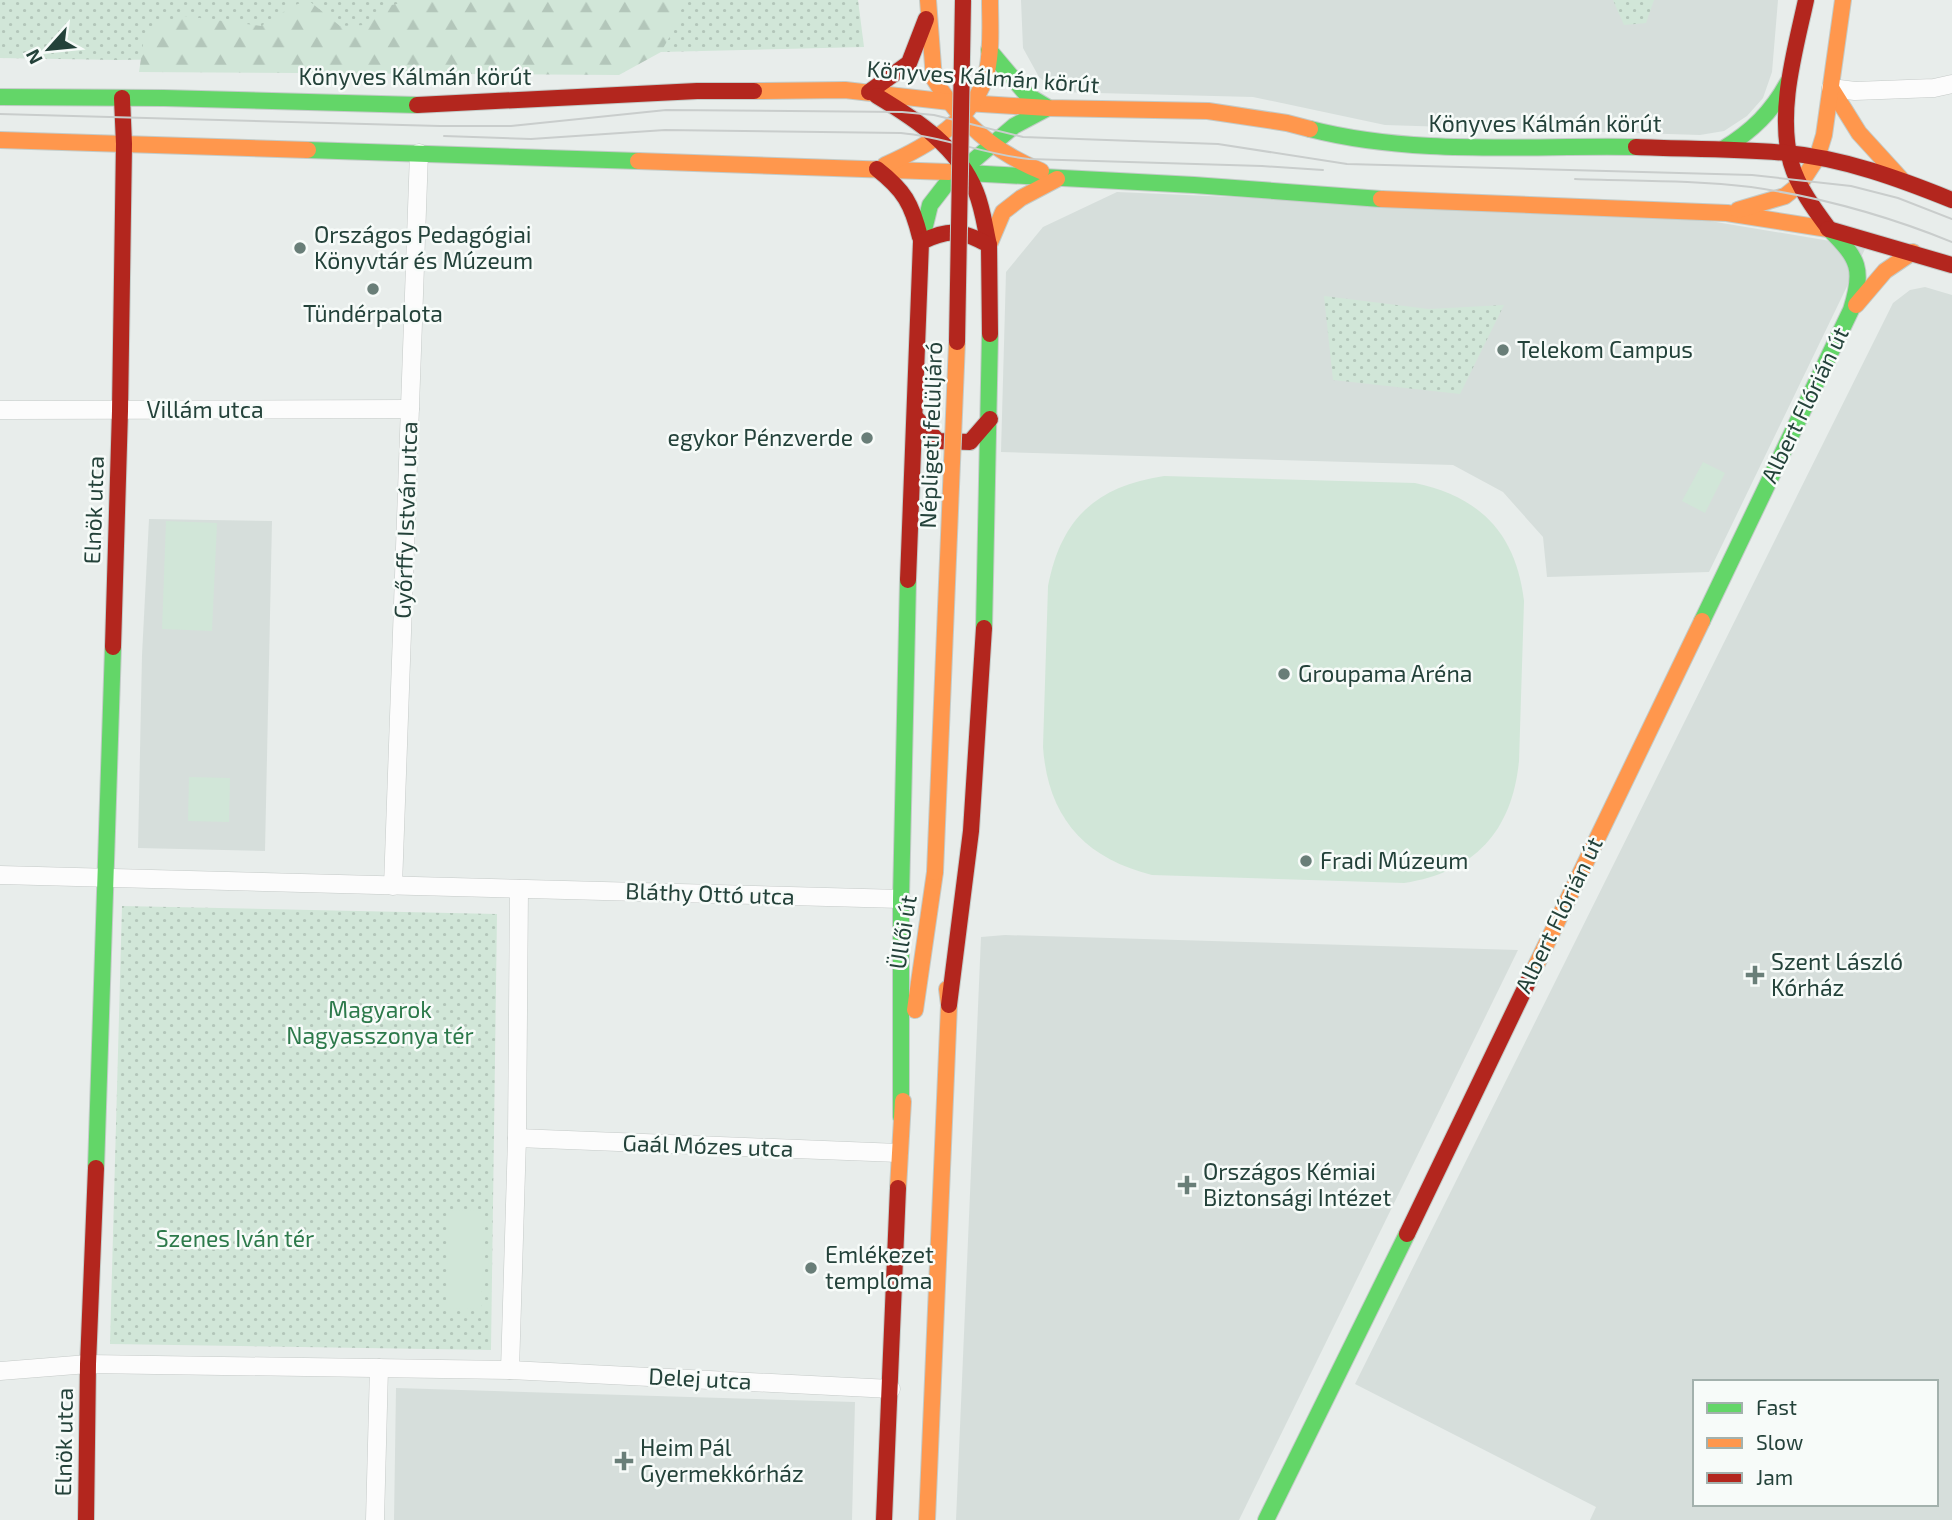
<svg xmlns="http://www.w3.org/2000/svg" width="1952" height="1520" viewBox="0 0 1952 1520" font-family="'Exo 2',sans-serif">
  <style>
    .built { fill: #d6dedb; fill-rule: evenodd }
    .green { fill: url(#green-dots) }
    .forest { fill: url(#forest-firs) }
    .pitch { fill: #d1e6d8 }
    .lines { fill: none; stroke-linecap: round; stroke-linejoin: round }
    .street-casing { stroke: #c5cac8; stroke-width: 19 }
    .fast-casing { stroke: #c3cbc8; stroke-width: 18 }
    .slow-casing { stroke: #c3cbc8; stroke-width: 18 }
    .jam-casing { stroke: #c3cbc8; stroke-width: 18 }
    .street { stroke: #fcfcfc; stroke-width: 18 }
    .fast { stroke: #63d668; stroke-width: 16 }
    .slow { stroke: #ff974d; stroke-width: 16 }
    .jam { stroke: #b3261e; stroke-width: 16 }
    .tram { stroke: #c9cdcc; stroke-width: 2 }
    .slow-bridge-casing { stroke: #c3cbc8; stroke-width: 18; stroke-linecap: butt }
    .jam-bridge-casing { stroke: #c3cbc8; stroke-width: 18; stroke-linecap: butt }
    .slow-bridge { stroke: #ff974d; stroke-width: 16 }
    .jam-bridge { stroke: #b3261e; stroke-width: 16 }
    .poi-dot { fill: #697e78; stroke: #f7fbf9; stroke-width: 2.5 }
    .labels { text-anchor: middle; stroke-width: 5; stroke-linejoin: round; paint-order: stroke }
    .street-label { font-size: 23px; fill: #24423a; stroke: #f7fbf9 }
    .poi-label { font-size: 23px; fill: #24423a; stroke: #f7fbf9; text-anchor: start }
    .park-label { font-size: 23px; fill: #2d7a4b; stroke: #f7fbf9 }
  </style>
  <defs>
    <pattern id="green-dots" width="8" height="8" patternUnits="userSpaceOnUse" patternTransform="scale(1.75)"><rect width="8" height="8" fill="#d1e6d8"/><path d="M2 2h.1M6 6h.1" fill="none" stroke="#b3c6ba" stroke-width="1.8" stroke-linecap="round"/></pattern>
    <pattern id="forest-firs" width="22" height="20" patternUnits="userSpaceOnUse" patternTransform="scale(1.75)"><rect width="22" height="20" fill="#d1e6d8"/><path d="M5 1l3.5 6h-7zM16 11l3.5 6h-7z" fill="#b3c6ba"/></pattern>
  </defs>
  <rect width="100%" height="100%" fill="#e8edeb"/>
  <!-- built -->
  <g class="built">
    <path d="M 1021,0 L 1778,0 L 1772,72 L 1763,98 L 1747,116 L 1724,131 L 1700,135 L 1385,125 L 1253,97 L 1058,92 L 1039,77 L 1023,48 Z"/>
    <path d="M 1117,192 L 1686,217 L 1866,247 L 1709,572 L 1547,577 L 1543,537 L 1503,492 L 1453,465 L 1001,452 L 1006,272 L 1043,227 Z"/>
    <path d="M 1925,287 L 1952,295 L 1952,1520 L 1590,1520 L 1596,1507 L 1355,1384 L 1893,303 L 1910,290 ZM 1695,1382 L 1936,1382 L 1936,1504 L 1695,1504 Z"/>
    <path d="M 149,519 L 272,521 L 265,851 L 138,848 L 142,655 Z"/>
    <path d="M 1005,935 L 1518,950 L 1239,1520 L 956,1520 L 981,937 Z"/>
    <path d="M 396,1388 L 855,1402 L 852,1520 L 394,1520 Z"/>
  </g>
  <!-- green -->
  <g class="green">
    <path d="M 0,0 L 858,0 L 864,47 L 661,52 L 117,60 L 0,58 Z"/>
    <path d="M 1613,0 L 1654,0 L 1646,23 L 1624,25 Z"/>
    <path d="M 1324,296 L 1429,309 L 1504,305 L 1460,394 L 1333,380 Z"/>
    <path d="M 122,906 L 497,914 L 491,1350 L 110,1344 Z"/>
  </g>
  <!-- forest -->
  <path class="forest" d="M 308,0 L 340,26 L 366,25 L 386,6 L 419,0 L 685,0 L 674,29 L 661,52 L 619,75 L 139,72 L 144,38 L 161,23 L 184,16 L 261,26 L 293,6 Z"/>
  <!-- pitch -->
  <g class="pitch">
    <path d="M 1703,462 L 1725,473 L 1705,513 L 1682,501 Z"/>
    <path d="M 1164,476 L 1415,483 C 1481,497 1516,534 1524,601 L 1519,761 C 1512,831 1475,872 1404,883 L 1152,875 C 1084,858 1048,817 1043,747 L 1048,586 C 1061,518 1097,486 1164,476 Z"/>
    <path d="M 166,521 L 217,523 L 212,631 L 162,629 Z"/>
    <path d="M 189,777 L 230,778 L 229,822 L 188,821 Z"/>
    <path d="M 449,1210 L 484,1211 L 481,1309 L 446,1308 Z"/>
  </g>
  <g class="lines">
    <!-- street casing -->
    <g class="street-casing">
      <g id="street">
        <path d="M 1831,88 L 1855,91 L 1934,88 L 1952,84"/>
        <path d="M 0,410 L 410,409"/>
        <path d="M 0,875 L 901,899"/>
        <path d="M 393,886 L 419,153"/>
        <path d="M 517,1138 L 899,1153"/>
        <path d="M 510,1370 L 517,1138 L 519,889"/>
        <path d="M 0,1371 L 88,1364 L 510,1370 L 891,1389"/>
        <path d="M 375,1520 L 379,1368"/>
      </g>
    </g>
    <!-- fast casing -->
    <g class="fast-casing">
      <g id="fast">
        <path d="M 989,50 L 1027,95 L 1047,107"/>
        <path d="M 0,97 L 164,98 L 417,105"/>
        <path d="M 1310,129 C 1415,156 1528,145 1636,147"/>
        <path d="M 1723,149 C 1752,131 1772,112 1788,82"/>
        <path d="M 308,150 L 638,161"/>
        <path d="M 949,172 L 1194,185 L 1381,199"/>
        <path d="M 921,242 L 930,205 L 947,183 L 1014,126 L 1046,109"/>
        <path d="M 1702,621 L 1851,310 C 1864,269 1859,259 1829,229"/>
        <path d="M 984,628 L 990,334"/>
        <path d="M 901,1117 L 901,899 L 908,580"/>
        <path d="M 96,1168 L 113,647"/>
        <path d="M 1266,1520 L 1407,1234"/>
      </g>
    </g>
    <!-- slow casing -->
    <g class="slow-casing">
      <g id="slow">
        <path d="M 928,0 L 934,79 C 959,121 996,153 1041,171"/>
        <path d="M 1831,88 L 1859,133 L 1901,179"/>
        <path d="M 754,91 L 845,90 L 950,102 L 1048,108 L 1208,111 L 1287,123 L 1310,129"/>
        <path d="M 0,140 L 308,150"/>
        <path d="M 638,161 L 949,172"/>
        <path d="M 885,165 C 926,147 976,119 987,71 C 992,48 990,24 990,0"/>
        <path d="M 1381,199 L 1727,213 L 1828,229"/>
        <path d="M 1738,210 L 1785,196 L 1800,184 L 1817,158 L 1824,135 L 1843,0"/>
        <path d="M 989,245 L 1003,212 L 1021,198 L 1057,179"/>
        <path d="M 1856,305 L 1885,271 L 1913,252"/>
        <path d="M 1529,980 L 1702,621"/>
        <path d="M 915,1010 L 935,872"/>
        <path d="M 898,1188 L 903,1101"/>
        <path d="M 927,1520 L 949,1005 L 947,989"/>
      </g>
    </g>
    <!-- jam casing -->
    <g class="jam-casing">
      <g id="jam">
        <path d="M 1806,0 C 1795,51 1777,111 1791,163 C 1798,187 1814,209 1829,229"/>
        <path d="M 869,92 L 909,63 L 926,19"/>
        <path d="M 877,96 C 917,120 958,147 976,192 C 983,209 985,228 989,245"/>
        <path d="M 417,105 L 697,91 L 754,91"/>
        <path d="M 1636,147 C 1686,149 1737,149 1787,153 C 1843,158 1900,179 1952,200"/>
        <path d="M 877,169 C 904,190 912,204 920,237"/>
        <path d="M 1828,229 L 1952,265"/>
        <path d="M 916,418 L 938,441 L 970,442 L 990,419"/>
        <path d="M 908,580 L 921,242 C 950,228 961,230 989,245 L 990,334"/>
        <path d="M 113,647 L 120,411 L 124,144 L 122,98"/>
        <path d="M 949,1005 L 971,831 L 984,628"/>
        <path d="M 1407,1234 L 1529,980"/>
        <path d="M 86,1520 L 88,1364 L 96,1168"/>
        <path d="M 884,1520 L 898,1188"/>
      </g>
    </g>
    <!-- street -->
    <use href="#street" class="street"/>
    <!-- fast -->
    <use href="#fast" class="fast"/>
    <!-- slow -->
    <use href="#slow" class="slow"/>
    <!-- jam -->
    <use href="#jam" class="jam"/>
    <!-- tram -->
    <g class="tram">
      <path d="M 0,114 L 440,126 L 511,126 L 666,110 L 902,112 L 934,115 L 1023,137 L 1218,144 L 1347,164 L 1752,175 L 1851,186 L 1898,198 L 1952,219"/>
      <path d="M 444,136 L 531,139 L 665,130 L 901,133 C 945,137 986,155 1029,159 L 1262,166 L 1323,170"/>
      <path d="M 1575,179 C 1633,181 1693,180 1751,187 C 1820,197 1888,216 1952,242"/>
    </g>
    <!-- slow-bridge casing -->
    <g class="slow-bridge-casing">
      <path id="slow-bridge" d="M 935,872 L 957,342"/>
    </g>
    <!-- jam-bridge casing -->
    <g class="jam-bridge-casing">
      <path id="jam-bridge" d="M 957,342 L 963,0"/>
    </g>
    <!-- slow-bridge -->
    <use href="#slow-bridge" class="slow-bridge"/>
    <!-- jam-bridge -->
    <use href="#jam-bridge" class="jam-bridge"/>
  </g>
  <!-- markers -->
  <g class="poi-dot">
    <circle cx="300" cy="248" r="7"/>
    <circle cx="373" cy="289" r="7"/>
    <circle cx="1503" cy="350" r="7"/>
    <circle cx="867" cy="438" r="7"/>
    <circle cx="1284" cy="674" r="7"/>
    <circle cx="1306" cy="861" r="7"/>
    <path d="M1751.5 964.5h7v7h7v7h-7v7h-7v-7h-7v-7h7z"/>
    <path d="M1183.5 1174.5h7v7h7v7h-7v7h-7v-7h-7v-7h7z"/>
    <circle cx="811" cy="1268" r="7"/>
    <path d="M620.5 1450.5h7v7h7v7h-7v7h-7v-7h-7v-7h7z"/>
  </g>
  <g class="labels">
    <!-- street labels -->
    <g class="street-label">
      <text x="415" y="85">Könyves Kálmán körút</text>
      <text transform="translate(983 77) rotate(4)" y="8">Könyves Kálmán körút</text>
      <text x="1545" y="132">Könyves Kálmán körút</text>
      <text transform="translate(1805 405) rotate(-64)" y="8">Albert Flórián út</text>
      <text x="205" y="418">Villám utca</text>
      <text transform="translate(931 435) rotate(-88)" y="8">Népligeti felüljáró</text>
      <text transform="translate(94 510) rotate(-88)" y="8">Elnök utca</text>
      <text transform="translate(406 520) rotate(-88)" y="8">Győrffy István utca</text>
      <text transform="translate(710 894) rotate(2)" y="8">Bláthy Ottó utca</text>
      <text transform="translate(1559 915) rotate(-64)" y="8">Albert Flórián út</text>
      <text transform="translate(903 932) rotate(-81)" y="8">Üllői út</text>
      <text transform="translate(708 1146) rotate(2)" y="8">Gaál Mózes utca</text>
      <text transform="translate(700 1379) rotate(3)" y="8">Delej utca</text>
      <text transform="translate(64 1442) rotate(-89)" y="8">Elnök utca</text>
    </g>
    <!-- poi labels -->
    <g class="poi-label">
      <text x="314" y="243">Országos Pedagógiai<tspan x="314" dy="26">Könyvtár és Múzeum</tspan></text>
      <text x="373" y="322" text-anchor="middle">Tündérpalota</text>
      <text x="1517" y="358">Telekom Campus</text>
      <text x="853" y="446" text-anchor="end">egykor Pénzverde</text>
      <text x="1298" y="682">Groupama Aréna</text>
      <text x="1320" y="869">Fradi Múzeum</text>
      <text x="1771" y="970">Szent László<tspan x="1771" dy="26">Kórház</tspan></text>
      <text x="1203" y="1180">Országos Kémiai<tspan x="1203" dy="26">Biztonsági Intézet</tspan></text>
      <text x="825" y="1263">Emlékezet<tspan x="825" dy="26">temploma</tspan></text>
      <text x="640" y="1456">Heim Pál<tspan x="640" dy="26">Gyermekkórház</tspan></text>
    </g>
    <!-- park labels -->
    <g class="park-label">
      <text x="380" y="1018">Magyarok<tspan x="380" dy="26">Nagyasszonya tér</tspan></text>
      <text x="235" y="1247">Szenes Iván tér</text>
    </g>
  </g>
  <!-- legend -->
  <rect x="1693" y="1380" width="245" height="126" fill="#f7fbf9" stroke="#a3b1ad" stroke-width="2"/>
  <rect x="1707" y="1403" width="35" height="10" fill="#63d668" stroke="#a3b1ad" stroke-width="2"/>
  <text x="1756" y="1415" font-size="21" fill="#24423a">Fast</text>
  <rect x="1707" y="1438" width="35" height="10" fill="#ff974d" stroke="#a3b1ad" stroke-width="2"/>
  <text x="1756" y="1450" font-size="21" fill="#24423a">Slow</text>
  <rect x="1707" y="1473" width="35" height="10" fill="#b3261e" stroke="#a3b1ad" stroke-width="2"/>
  <text x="1756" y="1485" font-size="21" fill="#24423a">Jam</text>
  <!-- north arrow -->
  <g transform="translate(49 49) rotate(243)" stroke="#f7fbf9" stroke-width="5" paint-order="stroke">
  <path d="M0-5L12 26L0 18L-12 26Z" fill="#24423a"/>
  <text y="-10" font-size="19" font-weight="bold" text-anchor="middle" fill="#24423a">N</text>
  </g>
</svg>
